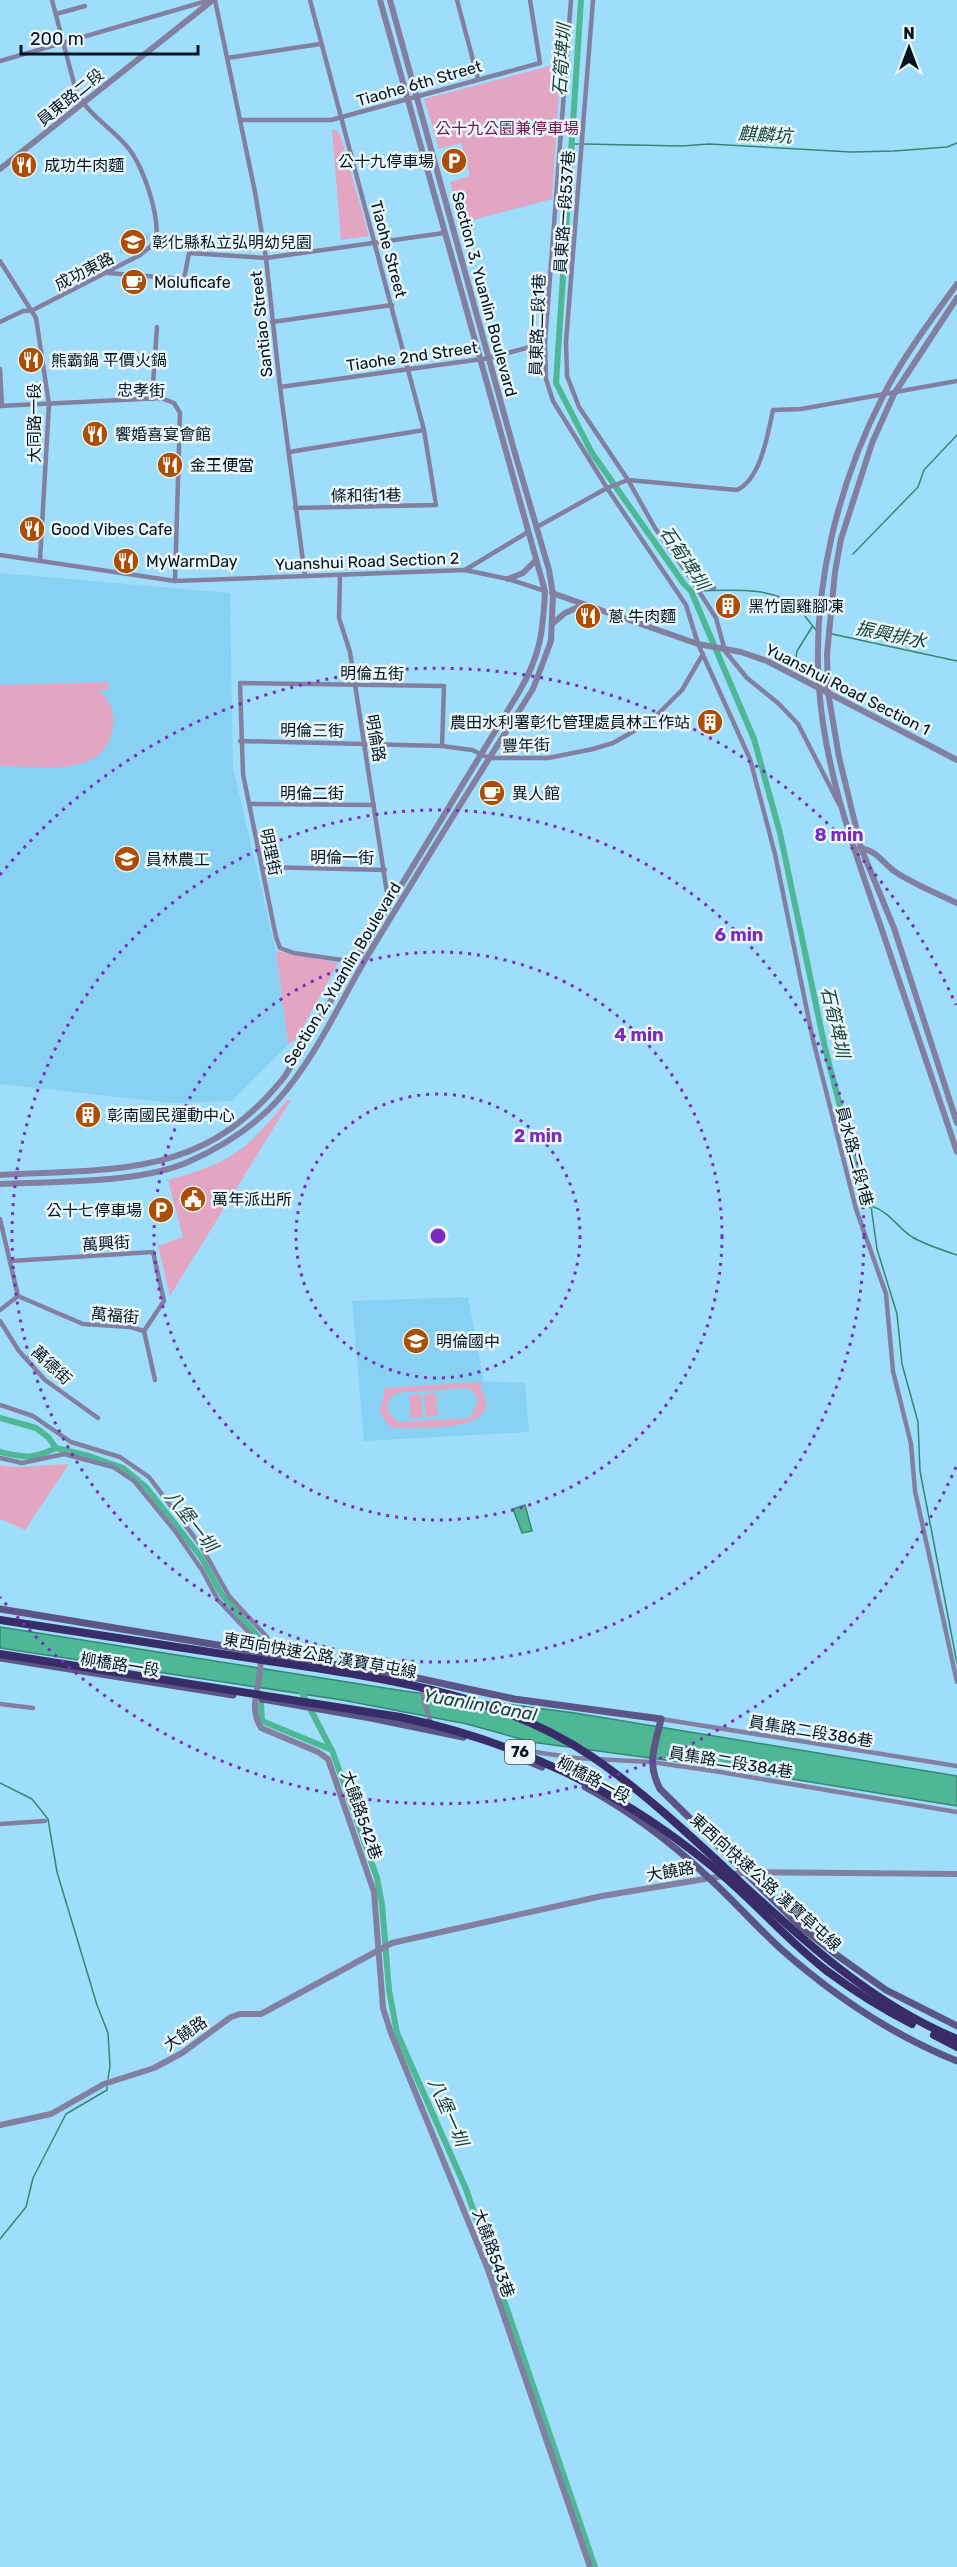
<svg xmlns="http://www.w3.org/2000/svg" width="957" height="2567" viewBox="0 0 957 2567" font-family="Rubik,'Noto Sans TC',sans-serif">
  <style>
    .built { fill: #89d1f3 }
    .green { fill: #e2a6c3; fill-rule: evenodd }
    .water { fill: #4eb795; stroke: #378672; stroke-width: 1.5 }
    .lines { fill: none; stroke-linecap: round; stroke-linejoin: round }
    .stream { stroke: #378672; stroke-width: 1.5 }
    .canal { stroke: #4eb795; stroke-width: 6 }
    .minor { stroke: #827fa0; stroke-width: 4.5 }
    .tertiary { stroke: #827fa0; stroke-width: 6 }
    .secondary { stroke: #5c5686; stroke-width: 7 }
    .trunk-bridge { stroke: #382c69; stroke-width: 8 }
    .ring { fill: none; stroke: #7b2cbf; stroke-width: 3; stroke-dasharray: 3 6 }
    .labels { text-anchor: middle; stroke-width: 5; stroke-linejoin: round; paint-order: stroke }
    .shield { fill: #eaf6fc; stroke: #465861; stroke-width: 1.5 }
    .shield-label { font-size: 15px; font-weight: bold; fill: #00151f }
    .street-label { font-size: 16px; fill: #00151f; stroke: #eaf6fc }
    .park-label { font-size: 16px; fill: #761650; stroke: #eaf6fc }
    .poi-label { font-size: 16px; fill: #00151f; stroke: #eaf6fc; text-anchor: start }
    .water-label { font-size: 18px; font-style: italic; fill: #164435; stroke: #eaf6fc }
    .centre { fill: #7b2cbf; stroke: #eaf6fc; stroke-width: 3 }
    .ring-label { font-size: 18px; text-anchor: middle; font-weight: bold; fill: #7b2cbf; stroke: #eaf6fc; stroke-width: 5; stroke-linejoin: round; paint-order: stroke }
  </style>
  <rect width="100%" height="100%" fill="#9edefc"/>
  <!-- built -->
  <g class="built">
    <path d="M 150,233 L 150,238 L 141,245 L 120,254 L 120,234 Z"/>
    <path d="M 0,573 L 230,593 L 233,768 L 276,951 L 288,1045 L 232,1101 L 172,1103 L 0,1084 Z"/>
    <path d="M 468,1297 L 484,1381 L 525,1383 L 529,1432 L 364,1441 L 352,1301 Z"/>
  </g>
  <!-- green -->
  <g class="green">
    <path d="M 561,63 L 552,199 L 462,223 L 450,182 L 470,176 L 461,143 L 439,149 L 424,99 Z"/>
    <path d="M 332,130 L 337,130 L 341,137 L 369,236 L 341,240 Z"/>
    <path d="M 109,682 L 108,690 L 98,690 C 109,699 115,711 113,726 C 107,780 38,766 0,766 L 0,685 Z"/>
    <path d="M 276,951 L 338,963 L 297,1038 L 288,1045 Z"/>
    <path d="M 287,1100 L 291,1100 L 170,1296 L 158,1246 L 183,1237 L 168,1180 C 232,1162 246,1151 287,1100 Z"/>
    <path d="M 482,1382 L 482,1386 L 479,1387 C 512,1434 417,1427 392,1428 C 370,1406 386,1408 384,1388 ZM 467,1388 L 474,1393 L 478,1401 L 470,1418 L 399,1422 L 391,1416 L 387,1407 L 390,1398 L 397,1393 Z"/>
    <path d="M 436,1393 L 438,1416 L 426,1417 L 424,1394 Z"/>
    <path d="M 421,1394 L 423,1417 L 411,1418 L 409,1395 Z"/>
    <path d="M 69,1464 L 25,1530 L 0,1519 L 0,1465 L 14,1467 Z"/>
  </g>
  <!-- water -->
  <g class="water">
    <path d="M 525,1505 L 532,1531 L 522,1533 L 513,1509 Z"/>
    <path d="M 0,1627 L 404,1691 L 575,1713 L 957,1776 L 957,1806 L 725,1768 L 531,1742 L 467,1724 L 342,1700 L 0,1648 Z"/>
  </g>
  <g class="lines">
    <!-- stream -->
    <g class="stream">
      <path d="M 571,144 L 579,144"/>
      <path d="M 584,144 L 682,146 L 709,144 L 851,152 L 894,151 L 947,147 L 957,143"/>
      <path d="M 853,554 L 918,487 L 924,470 L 957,435"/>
      <path d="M 691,591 C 723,591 772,584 798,608 C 804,614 810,623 816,630"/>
      <path d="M 832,634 L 957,661"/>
      <path d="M 795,664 L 797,651 L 812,627"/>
      <path d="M 957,1255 C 942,1250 926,1245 912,1237 C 897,1227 889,1211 871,1206 L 877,1249 L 897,1314 L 902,1364 L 918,1422 L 920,1471 L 957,1663"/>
      <path d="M 0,1783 L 32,1799 L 48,1819 L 57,1872 L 97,2005 L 108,2033 L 110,2066 L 108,2079"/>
      <path d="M 0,2239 L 26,2207 L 33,2178 L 66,2114 L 107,2090 L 107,2087"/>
    </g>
    <!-- canal -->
    <g class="canal">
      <path d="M 581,0 L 556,383 L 592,453 L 684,584 L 691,591 L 754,739 L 780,833 L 825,1048 L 856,1168 L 871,1206"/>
      <path d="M 0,1418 L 36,1428 L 48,1437 L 56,1448 L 89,1456 L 123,1468 L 146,1487 L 201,1557 L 222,1595 L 269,1649 L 268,1654"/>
      <path d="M 0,1452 C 24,1458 33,1459 56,1448"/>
      <path d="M 300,1689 L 331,1749"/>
      <path d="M 261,1704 L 262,1721 L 332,1750 L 377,1878 L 382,1904 L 389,1990 L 397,2033 L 466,2189 L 595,2567"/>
    </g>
    <!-- minor -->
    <g class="minor">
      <path d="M 215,0 L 255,192 L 266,258 L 280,387 L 305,576"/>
      <path d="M 457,0 L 478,79"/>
      <path d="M 571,0 L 545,343 L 546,379 L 553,401 L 607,488 L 686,605 L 698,644 L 750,759 L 775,854 L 813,1040 L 856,1209 L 886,1294 L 893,1371 L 911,1444 L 915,1491 L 957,1682"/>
      <path d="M 593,0 L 566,342 L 567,376 L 579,407 L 628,480 L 655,528 L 692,580 L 700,585 L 714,588"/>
      <path d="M 56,14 L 85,6"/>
      <path d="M 227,58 L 320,44"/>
      <path d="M 0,61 L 210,0"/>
      <path d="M 240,120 L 331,120 L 540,63 L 530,0"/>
      <path d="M 0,261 L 36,318 L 49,404 L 40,560"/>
      <path d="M 108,273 L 184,279 L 189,253 L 266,258 L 444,233"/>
      <path d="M 0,322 L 23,311 L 33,310 L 140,255 L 156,242 C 160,215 143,162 123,142 C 107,125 86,112 76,91 L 52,0"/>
      <path d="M 272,322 L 392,305"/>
      <path d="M 0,369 L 2,406"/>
      <path d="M 280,387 L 489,358 L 545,343"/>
      <path d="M 152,399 L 157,327"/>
      <path d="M 0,406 L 161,398 L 174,403 L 180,413 L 175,581"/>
      <path d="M 289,452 L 424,430"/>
      <path d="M 295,508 L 436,505 L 424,430 L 310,0"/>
      <path d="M 537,527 L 607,488 L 628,480 L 737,490 C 761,479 768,433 773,410 L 801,409 L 957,381"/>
      <path d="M 0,555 L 175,581 L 465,570 L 508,579 L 545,591"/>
      <path d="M 465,570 L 528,532"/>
      <path d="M 340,575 L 339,618 L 350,652 L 389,906"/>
      <path d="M 693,582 L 716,618 L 725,651 L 747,678 L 778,703 L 798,724 L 839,804"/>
      <path d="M 240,741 L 442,746 L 472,750 L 489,758 L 548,758 L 593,749 L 613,743 L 650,722 L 682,690 L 703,654"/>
      <path d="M 249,804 L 374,805"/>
      <path d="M 263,867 L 385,870"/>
      <path d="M 355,962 L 294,953 L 280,948 L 276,937 L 243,774 L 240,683 L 444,686 L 442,746"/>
      <path d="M 0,1219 L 18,1296 L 0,1310"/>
      <path d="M 11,1261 L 153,1252 L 164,1301 L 144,1331"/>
      <path d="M 18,1296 L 83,1324 L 130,1327 L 144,1331"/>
      <path d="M 0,1321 L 19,1351 L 45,1380 L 98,1418"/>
      <path d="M 144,1331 L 155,1380"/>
      <path d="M 0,1405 L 33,1416 L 71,1442 L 120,1457 L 149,1477 L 201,1546 L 229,1596 L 267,1637 L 275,1656"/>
      <path d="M 0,1458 L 22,1463 L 64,1454 L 113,1467 L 134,1481 L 175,1531 L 202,1570 L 218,1600 L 254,1638 L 259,1652"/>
      <path d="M 420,1686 L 431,1724"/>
      <path d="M 0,1704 L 33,1708"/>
      <path d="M 661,1719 L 957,1766"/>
      <path d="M 521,1750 L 576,1758 L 651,1762 L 714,1771 L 957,1812"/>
      <path d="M 0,1824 L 45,1821"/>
    </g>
    <!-- tertiary -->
    <g class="tertiary">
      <path d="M 0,169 L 213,0"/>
      <path d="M 957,284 C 931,320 903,357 883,396 C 838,484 812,588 819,687 C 825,773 855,852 883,933 C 908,1006 932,1079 957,1152"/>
      <path d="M 957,298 L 894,394 L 872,443 L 841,539 L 835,572 L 827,654 L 828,692 L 839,757 L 861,848 L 894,928 L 957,1123"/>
      <path d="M 508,579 L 523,573 L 536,560"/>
      <path d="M 552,593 L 698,644 L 741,652 L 767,661 L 957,760"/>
      <path d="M 552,624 L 565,613 L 583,605"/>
      <path d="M 860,848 C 877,851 881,861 894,871 C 913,884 936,893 957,903"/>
      <path d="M 0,1175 C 118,1168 204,1179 285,1076 L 519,692 C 540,656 543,633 545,591 L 380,0"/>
      <path d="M 0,1184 C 55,1181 138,1184 188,1162 C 222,1147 252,1128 277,1101 C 315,1059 339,1004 368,955 C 422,866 477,777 533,689 L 551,641 L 553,594 L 549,570 L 514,450 L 390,0"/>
      <path d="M 260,1657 C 264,1682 246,1703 261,1728 L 318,1752 L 328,1759 L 374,1892 L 383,2008 L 391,2033 L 487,2267 L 590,2567"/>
      <path d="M 0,2125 L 51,2114 L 104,2084 L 154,2068 L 182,2053 L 231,2017 L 240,2014 L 261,2014 L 392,1943 L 602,1896 L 747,1872 L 957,1874"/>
    </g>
    <!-- secondary -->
    <g class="secondary">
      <path d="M 0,1609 L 417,1678 L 514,1699 L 661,1719 C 655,1747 646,1762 660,1789 L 801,1927 L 838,1956 L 886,1990 L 957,2026"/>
      <path d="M 0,1658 L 233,1695"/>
      <path d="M 262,1699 L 371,1718 L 463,1737"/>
      <path d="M 508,1753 L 542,1767"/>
      <path d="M 585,1787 C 630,1811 672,1843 709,1878 C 734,1901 756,1926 781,1949 C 833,1995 892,2035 957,2061"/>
    </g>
    <!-- trunk-bridge -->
    <g class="trunk-bridge">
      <path d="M 0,1620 C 85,1633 171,1646 256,1659 C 371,1677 493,1690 591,1756 C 718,1842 814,1980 957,2039"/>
      <path d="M 0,1654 L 400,1717 C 517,1742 617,1789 709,1864 C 751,1897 785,1939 827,1971 C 854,1991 883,2009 912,2024"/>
      <path d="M 934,2035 L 957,2047"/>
    </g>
  </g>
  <!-- distance rings -->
  <g class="ring">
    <circle cx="438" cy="1236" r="142"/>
    <circle cx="438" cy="1236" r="284"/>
    <circle cx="438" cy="1236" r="426"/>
    <path d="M956 1467A567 567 0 0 1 0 1597M0 875A567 567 0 0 1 956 1005"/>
  </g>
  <!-- icons -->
  <defs>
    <g id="parking-disc" transform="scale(1.35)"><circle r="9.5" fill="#ac4d00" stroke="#eaf6fc"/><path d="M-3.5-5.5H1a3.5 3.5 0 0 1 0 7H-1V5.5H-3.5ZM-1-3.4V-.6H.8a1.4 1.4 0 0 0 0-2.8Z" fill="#fff"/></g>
    <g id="restaurant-disc" transform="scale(1.35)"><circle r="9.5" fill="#ac4d00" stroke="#eaf6fc"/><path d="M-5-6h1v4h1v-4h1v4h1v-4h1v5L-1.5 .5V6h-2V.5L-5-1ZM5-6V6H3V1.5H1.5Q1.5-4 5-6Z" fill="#fff"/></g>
    <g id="school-disc" transform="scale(1.35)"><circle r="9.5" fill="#ac4d00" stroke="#eaf6fc"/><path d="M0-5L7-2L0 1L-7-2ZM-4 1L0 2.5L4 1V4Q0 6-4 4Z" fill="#fff"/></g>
    <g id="cafe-disc" transform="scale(1.35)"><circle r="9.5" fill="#ac4d00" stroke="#eaf6fc"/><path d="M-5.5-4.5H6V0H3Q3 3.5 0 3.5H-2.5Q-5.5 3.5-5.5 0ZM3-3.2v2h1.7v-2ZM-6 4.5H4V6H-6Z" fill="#fff"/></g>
    <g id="building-disc" transform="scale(1.35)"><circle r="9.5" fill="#ac4d00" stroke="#eaf6fc"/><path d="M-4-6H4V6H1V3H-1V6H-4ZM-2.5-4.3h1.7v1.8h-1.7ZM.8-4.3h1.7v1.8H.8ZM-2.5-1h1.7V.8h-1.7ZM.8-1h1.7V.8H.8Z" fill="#fff"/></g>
    <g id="civic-disc" transform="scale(1.35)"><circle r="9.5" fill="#ac4d00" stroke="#eaf6fc"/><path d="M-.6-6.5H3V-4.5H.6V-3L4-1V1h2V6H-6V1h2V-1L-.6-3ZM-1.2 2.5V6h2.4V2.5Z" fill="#fff"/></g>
  </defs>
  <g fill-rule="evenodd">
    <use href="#parking-disc" x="454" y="161"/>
    <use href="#restaurant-disc" x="24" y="165"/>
    <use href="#school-disc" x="133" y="242"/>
    <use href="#cafe-disc" x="134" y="282"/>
    <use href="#restaurant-disc" x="31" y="360"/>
    <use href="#restaurant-disc" x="95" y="434"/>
    <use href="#restaurant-disc" x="170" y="465"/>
    <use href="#restaurant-disc" x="32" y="529"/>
    <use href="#restaurant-disc" x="126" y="561"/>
    <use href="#building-disc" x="728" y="606"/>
    <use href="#restaurant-disc" x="588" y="616"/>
    <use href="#building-disc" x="710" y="722"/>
    <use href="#cafe-disc" x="492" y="793"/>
    <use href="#school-disc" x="127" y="859"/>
    <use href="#building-disc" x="88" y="1115"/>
    <use href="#civic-disc" x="193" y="1199"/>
    <use href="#parking-disc" x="161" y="1210"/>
    <use href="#school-disc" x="416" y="1341"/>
  </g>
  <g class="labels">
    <!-- shield labels -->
    <rect class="shield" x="505" y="1740" width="30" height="24" rx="4.5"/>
    <g class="shield-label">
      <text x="520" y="1757">76</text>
    </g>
    <!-- street labels -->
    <g class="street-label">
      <text transform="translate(419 83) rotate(-16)" y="6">Tiaohe 6th Street</text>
      <text transform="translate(70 97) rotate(-39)" y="6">員東路二段</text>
      <text transform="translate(564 212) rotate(-86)" y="6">員東路一段537巷</text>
      <text transform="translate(389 249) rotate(75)" y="6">Tiaohe Street</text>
      <text transform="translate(84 271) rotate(-27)" y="6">成功東路</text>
      <text transform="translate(485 294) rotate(75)" y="6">Section 3, Yuanlin Boulevard</text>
      <text transform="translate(261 324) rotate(-96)" y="6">Santiao Street</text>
      <text transform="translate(537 325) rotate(-88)" y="6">員東路二段1巷</text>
      <text transform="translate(412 356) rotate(-8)" y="6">Tiaohe 2nd Street</text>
      <text transform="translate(141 390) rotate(1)" y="6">忠孝街</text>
      <text transform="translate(34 423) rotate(-90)" y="6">大同路一段</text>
      <text transform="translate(366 495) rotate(-1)" y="6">條和街1巷</text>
      <text transform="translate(367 561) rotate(-2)" y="6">Yuanshui Road Section 2</text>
      <text transform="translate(372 673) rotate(1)" y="6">明倫五街</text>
      <text transform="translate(848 689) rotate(27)" y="6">Yuanshui Road Section 1</text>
      <text transform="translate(312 730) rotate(1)" y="6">明倫三街</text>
      <text transform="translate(376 738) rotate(80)" y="6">明倫路</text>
      <text transform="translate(526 745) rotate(-2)" y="6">豐年街</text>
      <text x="312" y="799">明倫二街</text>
      <text transform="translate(271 852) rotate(78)" y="6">明理街</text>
      <text transform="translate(342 857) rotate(1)" y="6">明倫一街</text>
      <text transform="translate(342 974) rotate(-59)" y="6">Section 2, Yuanlin Boulevard</text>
      <text transform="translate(855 1156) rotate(75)" y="6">員水路二段1巷</text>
      <text transform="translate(106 1243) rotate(-4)" y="6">萬興街</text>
      <text transform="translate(115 1315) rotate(5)" y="6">萬福街</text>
      <text transform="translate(52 1365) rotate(43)" y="6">萬德街</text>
      <text transform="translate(320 1655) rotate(10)" y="6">東西向快速公路 漢寶草屯線</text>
      <text transform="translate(120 1664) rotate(9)" y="6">柳橋路一段</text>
      <text transform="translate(811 1731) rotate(9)" y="6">員集路二段386巷</text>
      <text transform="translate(731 1762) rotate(9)" y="6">員集路二段384巷</text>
      <text transform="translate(594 1779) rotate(28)" y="6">柳橋路一段</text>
      <text transform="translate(362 1815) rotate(71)" y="6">大饒路542巷</text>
      <text transform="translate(670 1871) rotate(-10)" y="6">大饒路</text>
      <text transform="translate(766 1882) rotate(42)" y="6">東西向快速公路 漢寶草屯線</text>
      <text transform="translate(185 2033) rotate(-34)" y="6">大饒路</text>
      <text transform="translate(494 2253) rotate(70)" y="6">大饒路543巷</text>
    </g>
    <!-- park labels -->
    <g class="park-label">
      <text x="507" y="134">公十九公園兼停車場</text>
    </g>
    <!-- poi labels -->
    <g class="poi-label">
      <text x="434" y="167" text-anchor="end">公十九停車場</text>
      <text x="44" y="171">成功牛肉麵</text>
      <text x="152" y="248">彰化縣私立弘明幼兒園</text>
      <text x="154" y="288">Moluficafe</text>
      <text x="51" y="366">熊霸鍋 平價火鍋</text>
      <text x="115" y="440">饗婚喜宴會館</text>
      <text x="190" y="471">金王便當</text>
      <text x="51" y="535">Good Vibes Cafe</text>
      <text x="146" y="567">MyWarmDay</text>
      <text x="748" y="612">黑竹園雞腳凍</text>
      <text x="608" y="622">蔥 牛肉麵</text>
      <text x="690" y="728" text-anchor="end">農田水利署彰化管理處員林工作站</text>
      <text x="512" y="799">異人館</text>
      <text x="146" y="865">員林農工</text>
      <text x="107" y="1121">彰南國民運動中心</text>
      <text x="212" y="1205">萬年派出所</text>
      <text x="142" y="1216" text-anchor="end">公十七停車場</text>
      <text x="436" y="1347">明倫國中</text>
    </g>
    <!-- water labels -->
    <g class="water-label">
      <text transform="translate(562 60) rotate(-86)" y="6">石筍埤圳</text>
      <text transform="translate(765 135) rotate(3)" y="6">麒麟坑</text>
      <text transform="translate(684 558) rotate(56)" y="6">石筍埤圳</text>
      <text transform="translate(891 635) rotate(12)" y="6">振興排水</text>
      <text transform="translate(835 1022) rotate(77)" y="6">石筍埤圳</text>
      <text transform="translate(191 1521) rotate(52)" y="6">八堡一圳</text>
      <text transform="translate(480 1705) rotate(10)" y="6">Yuanlin Canal</text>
      <text transform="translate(448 2112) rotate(66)" y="6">八堡一圳</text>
    </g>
  </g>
  <circle cx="438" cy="1236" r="9" class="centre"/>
  <g class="ring-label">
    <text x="839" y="841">8 min</text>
    <text x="739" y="941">6 min</text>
    <text x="639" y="1041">4 min</text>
    <text x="538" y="1142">2 min</text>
  </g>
  <!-- north arrow -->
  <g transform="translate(909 48)" stroke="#eaf6fc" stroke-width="4.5" paint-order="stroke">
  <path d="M0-4.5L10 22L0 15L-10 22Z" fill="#00151f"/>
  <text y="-9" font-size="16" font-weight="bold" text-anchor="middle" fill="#00151f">N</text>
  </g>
  <!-- scale -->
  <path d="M21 45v9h177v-9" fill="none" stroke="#00151f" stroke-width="3"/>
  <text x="30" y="45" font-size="18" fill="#00151f" stroke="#eaf6fc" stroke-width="4.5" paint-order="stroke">200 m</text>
</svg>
